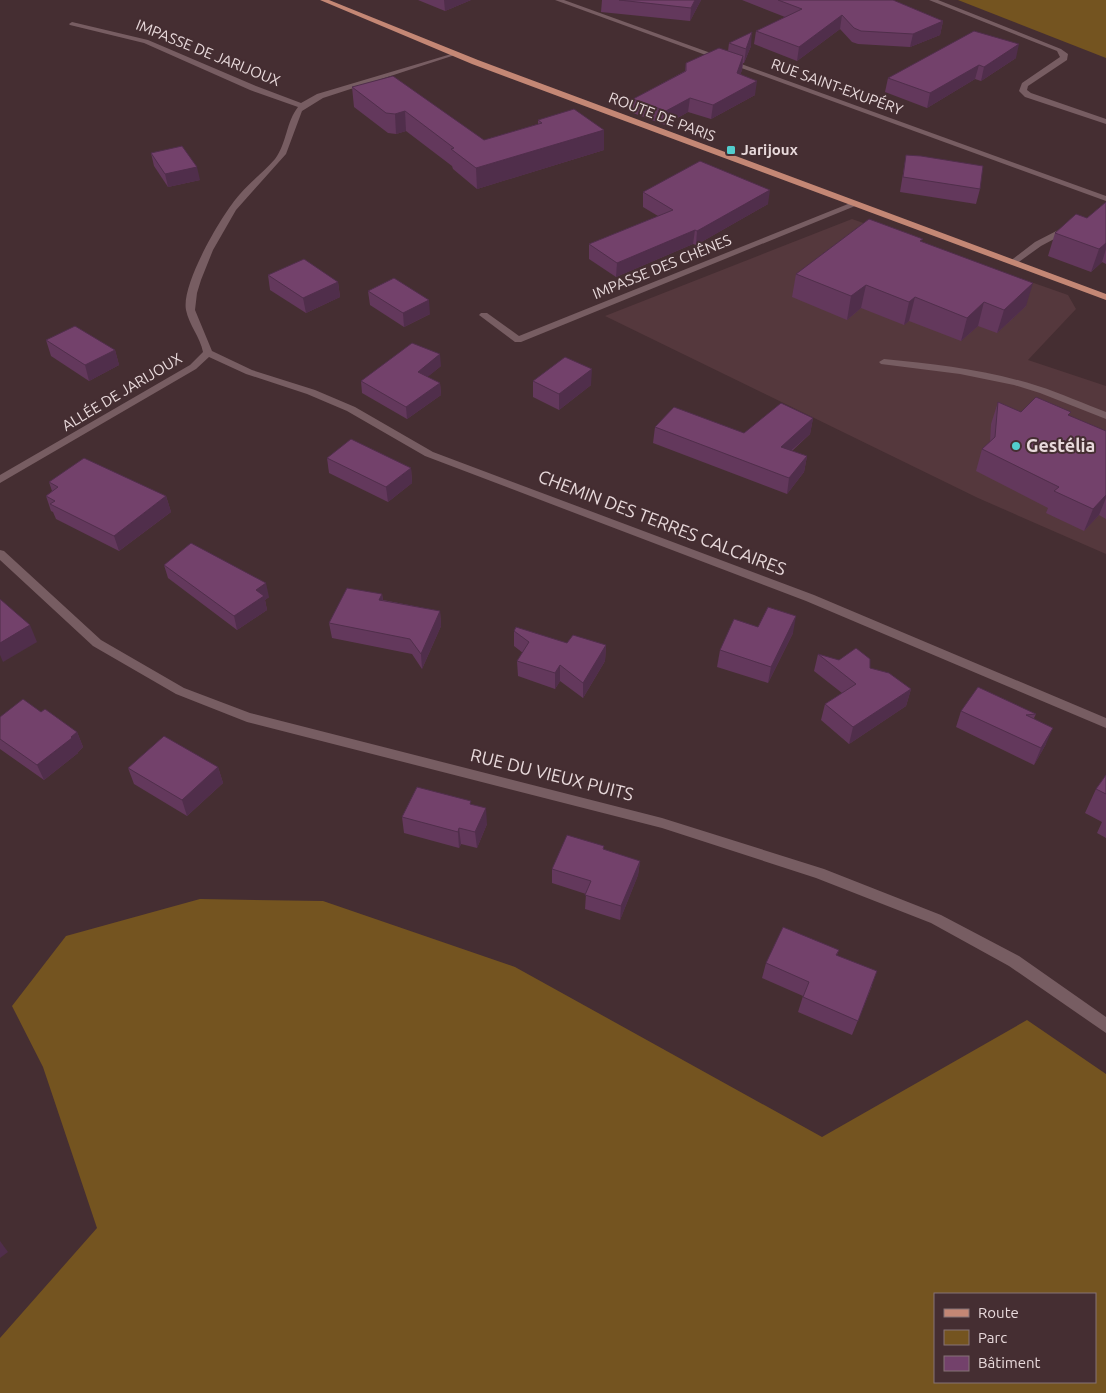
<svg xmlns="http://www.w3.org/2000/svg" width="1106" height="1393" viewBox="0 0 1106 1393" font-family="Ubuntu,sans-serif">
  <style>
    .built { fill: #55383d }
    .green { fill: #745420; fill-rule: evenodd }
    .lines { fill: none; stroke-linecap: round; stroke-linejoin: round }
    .minor { fill: #775d62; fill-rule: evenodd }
    .major { fill: #c48775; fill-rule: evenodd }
    .wall { fill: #63385c }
    .shaded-wall { fill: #502e4b }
    .building { fill: #73416b; stroke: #502e4b }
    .poi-dot { fill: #52cdcd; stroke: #452e32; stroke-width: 2 }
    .labels { text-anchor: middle; stroke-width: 4; stroke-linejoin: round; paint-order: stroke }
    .far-street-label { font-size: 15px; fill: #e8d9db; stroke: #452e32 }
    .far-poi-label { font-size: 15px; font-weight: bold; fill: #e8d9db; stroke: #452e32; text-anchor: start }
    .poi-label { font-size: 18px; font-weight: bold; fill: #e8d9db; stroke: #452e32; text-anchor: start }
    .street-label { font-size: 18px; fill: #e8d9db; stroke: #452e32 }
  </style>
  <rect width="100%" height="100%" fill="#452e32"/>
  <!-- built -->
  <path class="built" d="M 852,219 L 1068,295 L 1076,309 L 1028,360 L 1106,386 L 1106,554 L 978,498 L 605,316 Z"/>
  <!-- green -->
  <g class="green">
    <path d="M 958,0 L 1106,0 L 1106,58 Z"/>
    <path d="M 200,899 L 323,901 L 515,967 L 822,1137 L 1027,1020 L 1106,1074 L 1106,1393 L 0,1393 L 0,1338 L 97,1228 L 43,1067 L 12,1006 L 66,936 ZM 1095,1294 L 1095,1382 L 935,1382 L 935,1294 Z"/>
  </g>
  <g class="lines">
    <!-- minor -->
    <g class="minor">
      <path d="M 555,0 L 564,0 L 1106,196 L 1106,201 Z"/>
      <path d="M 929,0 L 938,0 L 1061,49 L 1068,54 L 1067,60 L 1028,86 L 1027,90 L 1031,93 L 1106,119 L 1106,124 L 1025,97 L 1019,91 L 1022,83 L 1060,57 L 1057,51 Z"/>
      <path d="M 72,22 L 148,40 L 256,86 L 301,103 L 317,94 L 458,52 L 458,54 L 323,98 L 302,111 L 286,154 L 236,210 L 213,250 L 201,280 L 197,293 L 195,310 L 212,351 L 252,370 L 315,390 L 355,407 L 433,452 L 814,595 L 1106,718 L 1106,728 L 806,601 L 425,456 L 347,411 L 307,394 L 246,374 L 209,357 L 196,369 L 0,483 L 0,475 L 190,365 L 203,352 C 200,337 189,325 186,310 C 181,284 222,214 240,194 C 251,181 264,172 275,159 C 287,143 286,122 298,107 L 250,90 L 144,43 L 70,25 L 69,24 Z"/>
      <path d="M 853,202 L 860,204 L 521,342 L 515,342 L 479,315 L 481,313 L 487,313 L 519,336 Z"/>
      <path d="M 1068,225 L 1072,228 L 1071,230 L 1041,246 L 1016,264 L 1013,265 L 1009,262 L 1035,242 Z"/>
      <path d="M 884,359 C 936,364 988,370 1038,386 C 1061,393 1084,404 1106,412 L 1106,419 L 1040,393 L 1014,385 L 960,374 L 881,364 L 879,362 Z"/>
      <path d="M 0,550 L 4,551 L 101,640 L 184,688 L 250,713 L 662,818 L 824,869 L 941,915 L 1019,956 L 1106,1017 L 1106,1033 L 1009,966 L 931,923 L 816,878 L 662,828 L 247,722 L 176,694 L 93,646 L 0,560 Z"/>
    </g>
    <!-- major -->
    <path class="major" d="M 320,0 L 329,0 L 478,60 L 1106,294 L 1106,300 L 472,64 Z"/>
  </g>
  <!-- wall -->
  <g class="wall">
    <path d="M 418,0 L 471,0 L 445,11 Z"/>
    <path d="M 602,0 L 701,0 L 690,21 L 601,12 Z"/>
    <path d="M 742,0 L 893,0 L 943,21 L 940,35 L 910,47 L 858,44 L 852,42 L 840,29 L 797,61 L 754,44 L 756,31 L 785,17 Z"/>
    <path d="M 729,43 L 751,46 L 744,63 L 743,63 L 742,70 L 740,75 L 755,95 L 711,119 L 688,112 L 665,125 L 633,113 L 633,99 L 685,71 L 686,63 L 728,51 Z"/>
    <path d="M 1016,58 L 981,81 L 975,79 L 927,108 L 885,92 L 888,78 Z"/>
    <path d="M 352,87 L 484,140 L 538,124 L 538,120 L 604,150 L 477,189 L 453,169 L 452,166 L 406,131 L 396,134 L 388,133 L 354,107 Z"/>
    <path d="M 151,153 L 200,180 L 168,187 L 154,166 Z"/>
    <path d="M 906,155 L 980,189 L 976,204 L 900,192 Z"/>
    <path d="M 643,192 L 768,204 L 696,245 L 693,244 L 616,277 L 589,259 L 589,244 L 658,216 L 643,207 Z"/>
    <path d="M 1106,202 L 1106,264 L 1102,262 L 1091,272 L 1048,256 L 1055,233 L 1087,218 Z"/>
    <path d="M 922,242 L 1026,306 L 997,333 L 978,326 L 961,341 L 909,321 L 904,325 L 861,308 L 847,320 L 792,297 L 796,274 Z"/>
    <path d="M 268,275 L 338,282 L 340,297 L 306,313 L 270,290 Z"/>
    <path d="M 368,291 L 430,314 L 404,327 L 370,305 Z"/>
    <path d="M 46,340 L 115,350 L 119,365 L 89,381 L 51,356 Z"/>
    <path d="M 441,366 L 427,377 L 440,383 L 441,395 L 407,419 L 362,393 L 361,381 Z"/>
    <path d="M 533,381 L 591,385 L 559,410 L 533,397 Z"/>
    <path d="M 998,402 L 1021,412 L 1070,416 L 1106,431 L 1106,519 L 1099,515 L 1084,531 L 1046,513 L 1048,508 L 976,471 L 982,449 L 990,442 L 991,424 Z"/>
    <path d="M 813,418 L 810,434 L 792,451 L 807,456 L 804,472 L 787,494 L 653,443 L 655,427 L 744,433 Z"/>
    <path d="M 327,458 L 411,468 L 412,483 L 388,502 L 329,473 Z"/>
    <path d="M 49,482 L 166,496 L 171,512 L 119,551 L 56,519 L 53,512 L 51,511 L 46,496 L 52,491 Z"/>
    <path d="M 164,565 L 269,597 L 265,600 L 267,610 L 237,630 L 168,578 Z"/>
    <path d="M 382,594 L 383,600 L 440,611 L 441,626 L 422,669 L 412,654 L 332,638 L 329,623 Z"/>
    <path d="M 514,631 L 567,643 L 606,645 L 605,661 L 583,698 L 560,681 L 555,689 L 518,676 L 517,661 L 523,653 L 514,646 Z"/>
    <path d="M 793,633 L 768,683 L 717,667 L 720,650 Z"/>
    <path d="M 818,654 L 911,689 L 906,706 L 849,744 L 821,720 L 825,704 L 842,693 L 814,671 Z"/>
    <path d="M 961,711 L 1036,714 L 1034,718 L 1046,744 L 1034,765 L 956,727 Z"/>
    <path d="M 41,712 L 77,732 L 83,747 L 78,752 L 78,753 L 44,780 L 0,749 L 0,717 Z"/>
    <path d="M 218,767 L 223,783 L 187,816 L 134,784 L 128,768 Z"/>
    <path d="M 1106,775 L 1106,838 L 1097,833 L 1102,822 L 1085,813 L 1096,789 Z"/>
    <path d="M 471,804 L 487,824 L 477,848 L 461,844 L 459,848 L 404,833 L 402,817 Z"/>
    <path d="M 604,846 L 604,850 L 640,861 L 638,875 L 620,920 L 585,909 L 586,894 L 552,883 L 552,869 Z"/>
    <path d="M 839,950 L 837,955 L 872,986 L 852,1035 L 798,1012 L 803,996 L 762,978 L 766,963 Z"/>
  </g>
  <!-- shaded-wall -->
  <g class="shaded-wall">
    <path d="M 444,0 L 471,0 L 445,11 Z"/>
    <path d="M 695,0 L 701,0 L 690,21 L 691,8 Z"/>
    <path d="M 842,15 L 840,29 L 797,61 L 799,47 Z"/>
    <path d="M 943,21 L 940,35 L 910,47 L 913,34 Z"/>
    <path d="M 752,32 L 751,46 L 744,63 L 746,49 Z"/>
    <path d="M 1019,44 L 1016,58 L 981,81 L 984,67 Z"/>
    <path d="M 743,56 L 742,70 L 735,87 L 737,73 Z"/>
    <path d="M 979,65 L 975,79 L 927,108 L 930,93 Z"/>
    <path d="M 757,81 L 755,95 L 711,119 L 713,105 Z"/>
    <path d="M 690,98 L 688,112 L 665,125 L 666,111 Z"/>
    <path d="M 405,111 L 406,131 L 396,134 L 395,114 Z"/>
    <path d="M 604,130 L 604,150 L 477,189 L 476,168 Z"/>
    <path d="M 197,167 L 200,180 L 168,187 L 165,174 Z"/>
    <path d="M 770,190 L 768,204 L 696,245 L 697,231 Z"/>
    <path d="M 695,230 L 693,244 L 616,277 L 617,263 Z"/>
    <path d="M 1106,243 L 1106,249 L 1102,262 L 1091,272 L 1099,249 Z"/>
    <path d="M 338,282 L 340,297 L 306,313 L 303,298 Z"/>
    <path d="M 1033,283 L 1026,306 L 997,333 L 1004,310 Z"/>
    <path d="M 866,285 L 861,308 L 847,320 L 851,296 Z"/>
    <path d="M 915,297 L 909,321 L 904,325 L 909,302 Z"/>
    <path d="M 429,300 L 430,314 L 404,327 L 403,313 Z"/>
    <path d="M 984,302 L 978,326 L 961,341 L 967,318 Z"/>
    <path d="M 115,350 L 119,365 L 89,381 L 85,365 Z"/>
    <path d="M 440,354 L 441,366 L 419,384 L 418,372 Z"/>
    <path d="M 592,369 L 591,385 L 559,410 L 559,394 Z"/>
    <path d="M 440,383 L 441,395 L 407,419 L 406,407 Z"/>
    <path d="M 813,418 L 810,434 L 778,462 L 781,447 Z"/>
    <path d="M 807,456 L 804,472 L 787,494 L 789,478 Z"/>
    <path d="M 411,468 L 412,483 L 388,502 L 386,487 Z"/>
    <path d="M 1106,495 L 1106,498 L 1099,515 L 1084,531 L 1093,509 Z"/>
    <path d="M 166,496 L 171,512 L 119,551 L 114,536 Z"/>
    <path d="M 266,583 L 269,597 L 265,600 L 267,610 L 237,630 L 234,616 L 256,590 Z"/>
    <path d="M 382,594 L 384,609 L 379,600 Z"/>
    <path d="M 440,611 L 441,626 L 422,669 L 421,654 Z"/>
    <path d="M 796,616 L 793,633 L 768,683 L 771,667 Z"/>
    <path d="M 30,625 L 37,642 L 3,662 L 0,655 L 0,643 Z"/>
    <path d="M 606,645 L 605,661 L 583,698 L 583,683 Z"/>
    <path d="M 560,665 L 560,681 L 555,689 L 555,673 Z"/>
    <path d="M 911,689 L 906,706 L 849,744 L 853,727 Z"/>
    <path d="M 1053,728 L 1046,744 L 1034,765 L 1041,748 Z"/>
    <path d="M 77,732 L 83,747 L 78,752 L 78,753 L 44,780 L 37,765 Z"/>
    <path d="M 218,767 L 223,783 L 187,816 L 182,800 Z"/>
    <path d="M 486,808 L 487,824 L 477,848 L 475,832 Z"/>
    <path d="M 459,828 L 461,844 L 459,848 L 458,832 Z"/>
    <path d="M 640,861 L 638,875 L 620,920 L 621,906 Z"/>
    <path d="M 0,1241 L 8,1252 L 0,1258 Z"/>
  </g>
  <!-- building -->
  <g class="building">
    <path d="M 619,0 L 695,0 L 691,8 Z"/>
    <path d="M 778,0 L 893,0 L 943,21 L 913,34 L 861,31 L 854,28 L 842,15 L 799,47 L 756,31 L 802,9 Z"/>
    <path d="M 974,31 L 1019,44 L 984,67 L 979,65 L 930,93 L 888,78 Z"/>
    <path d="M 752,32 L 746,49 L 729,43 Z"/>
    <path d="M 719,48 L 743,56 L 737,73 L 757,81 L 713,105 L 690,98 L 666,111 L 633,99 L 686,71 L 686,63 Z"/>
    <path d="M 393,76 L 484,140 L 542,123 L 538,120 L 574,109 L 604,130 L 476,168 L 451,149 L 454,148 L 405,111 L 395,114 L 386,113 L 352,87 Z"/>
    <path d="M 182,146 L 197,167 L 165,174 L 151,153 Z"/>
    <path d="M 906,155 L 921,156 L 983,166 L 980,189 L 903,177 Z"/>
    <path d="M 700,161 L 770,190 L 697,231 L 695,230 L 617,263 L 589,244 L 673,210 L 643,192 Z"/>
    <path d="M 1106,202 L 1106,243 L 1099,249 L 1055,233 L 1076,214 L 1087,218 Z"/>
    <path d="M 869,219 L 923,239 L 920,241 L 1033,283 L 1004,310 L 984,302 L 967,318 L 915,297 L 909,302 L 866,285 L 851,296 L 796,274 Z"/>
    <path d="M 304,259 L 338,282 L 303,298 L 268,275 Z"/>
    <path d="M 394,278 L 429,300 L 403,313 L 368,291 Z"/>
    <path d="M 75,326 L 115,350 L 85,365 L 46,340 Z"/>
    <path d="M 412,343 L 440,354 L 418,372 L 440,383 L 406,407 L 361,381 Z"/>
    <path d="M 565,357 L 592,369 L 559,394 L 533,381 Z"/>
    <path d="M 1036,397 L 1071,412 L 1068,415 L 1106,431 L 1106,495 L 1093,509 L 1054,491 L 1059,487 L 982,449 L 995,437 L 998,402 L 1021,412 Z"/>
    <path d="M 781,403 L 813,418 L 781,447 L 807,456 L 789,478 L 655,427 L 674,407 L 744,433 Z"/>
    <path d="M 351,439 L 411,468 L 386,487 L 327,458 Z"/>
    <path d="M 84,458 L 166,496 L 114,536 L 50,504 L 55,501 L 46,496 L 58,487 L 49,482 Z"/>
    <path d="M 191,543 L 266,583 L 256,590 L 264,596 L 234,616 L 164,565 Z"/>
    <path d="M 347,588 L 382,594 L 379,600 L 440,611 L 421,654 L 410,639 L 329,623 Z"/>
    <path d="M 0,599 L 30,625 L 0,643 Z"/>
    <path d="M 768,607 L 796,616 L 771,667 L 720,650 L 734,619 L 758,627 Z"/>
    <path d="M 516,627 L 567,643 L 573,635 L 606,645 L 583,683 L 560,665 L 555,673 L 517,661 L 529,642 L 514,631 Z"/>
    <path d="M 856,648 L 870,659 L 870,668 L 889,673 L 911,689 L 853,727 L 825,704 L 856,684 L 818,654 L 839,660 Z"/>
    <path d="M 978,687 L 1036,714 L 1026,715 L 1053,728 L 1041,748 L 961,711 Z"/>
    <path d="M 23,699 L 41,712 L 45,709 L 77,732 L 71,737 L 72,738 L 37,765 L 0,739 L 0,717 Z"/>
    <path d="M 164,736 L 218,767 L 182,800 L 128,768 Z"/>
    <path d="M 1106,775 L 1106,794 L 1096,789 Z"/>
    <path d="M 417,787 L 471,801 L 470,804 L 486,808 L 475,832 L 459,828 L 458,832 L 402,817 Z"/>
    <path d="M 567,835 L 604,846 L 603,849 L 640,861 L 621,906 L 585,895 L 591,881 L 552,869 Z"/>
    <path d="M 783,927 L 839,950 L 836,955 L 877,971 L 858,1021 L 803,997 L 809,982 L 766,963 Z"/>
  </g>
  <!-- markers -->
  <g class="poi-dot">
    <rect x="726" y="145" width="10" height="10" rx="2.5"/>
    <circle cx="1016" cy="446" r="5"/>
  </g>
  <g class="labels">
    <!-- far-street labels -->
    <g class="far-street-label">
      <text transform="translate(208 53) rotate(22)" y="5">IMPASSE DE JARIJOUX</text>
      <text transform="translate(837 87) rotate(20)" y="5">RUE SAINT-EXUPÉRY</text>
      <text transform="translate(662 117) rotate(21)" y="5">ROUTE DE PARIS</text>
      <text transform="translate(662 267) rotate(-22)" y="5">IMPASSE DES CHÊNES</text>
      <text transform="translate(122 392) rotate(-31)" y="5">ALLÉE DE JARIJOUX</text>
    </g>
    <!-- far-poi labels -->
    <g class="far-poi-label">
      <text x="741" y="155">Jarijoux</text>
    </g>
    <!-- poi labels -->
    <g class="poi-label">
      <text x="1026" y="452">Gestélia</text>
    </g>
    <!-- street labels -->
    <g class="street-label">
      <text transform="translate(662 523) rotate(21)" y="6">CHEMIN DES TERRES CALCAIRES</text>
      <text transform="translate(552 775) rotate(14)" y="6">RUE DU VIEUX PUITS</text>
    </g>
  </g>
  <!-- legend -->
  <rect x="934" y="1293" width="162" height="90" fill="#452e32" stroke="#867276"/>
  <rect x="944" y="1309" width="25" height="8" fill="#c48775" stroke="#867276"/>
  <text x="978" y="1318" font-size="15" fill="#e8d9db">Route</text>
  <rect x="944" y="1330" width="25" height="15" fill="#745420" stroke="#867276"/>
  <text x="978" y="1343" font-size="15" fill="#e8d9db">Parc</text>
  <rect x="944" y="1356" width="25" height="15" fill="#73416b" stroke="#867276"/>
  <text x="978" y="1368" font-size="15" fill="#e8d9db">Bâtiment</text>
</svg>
